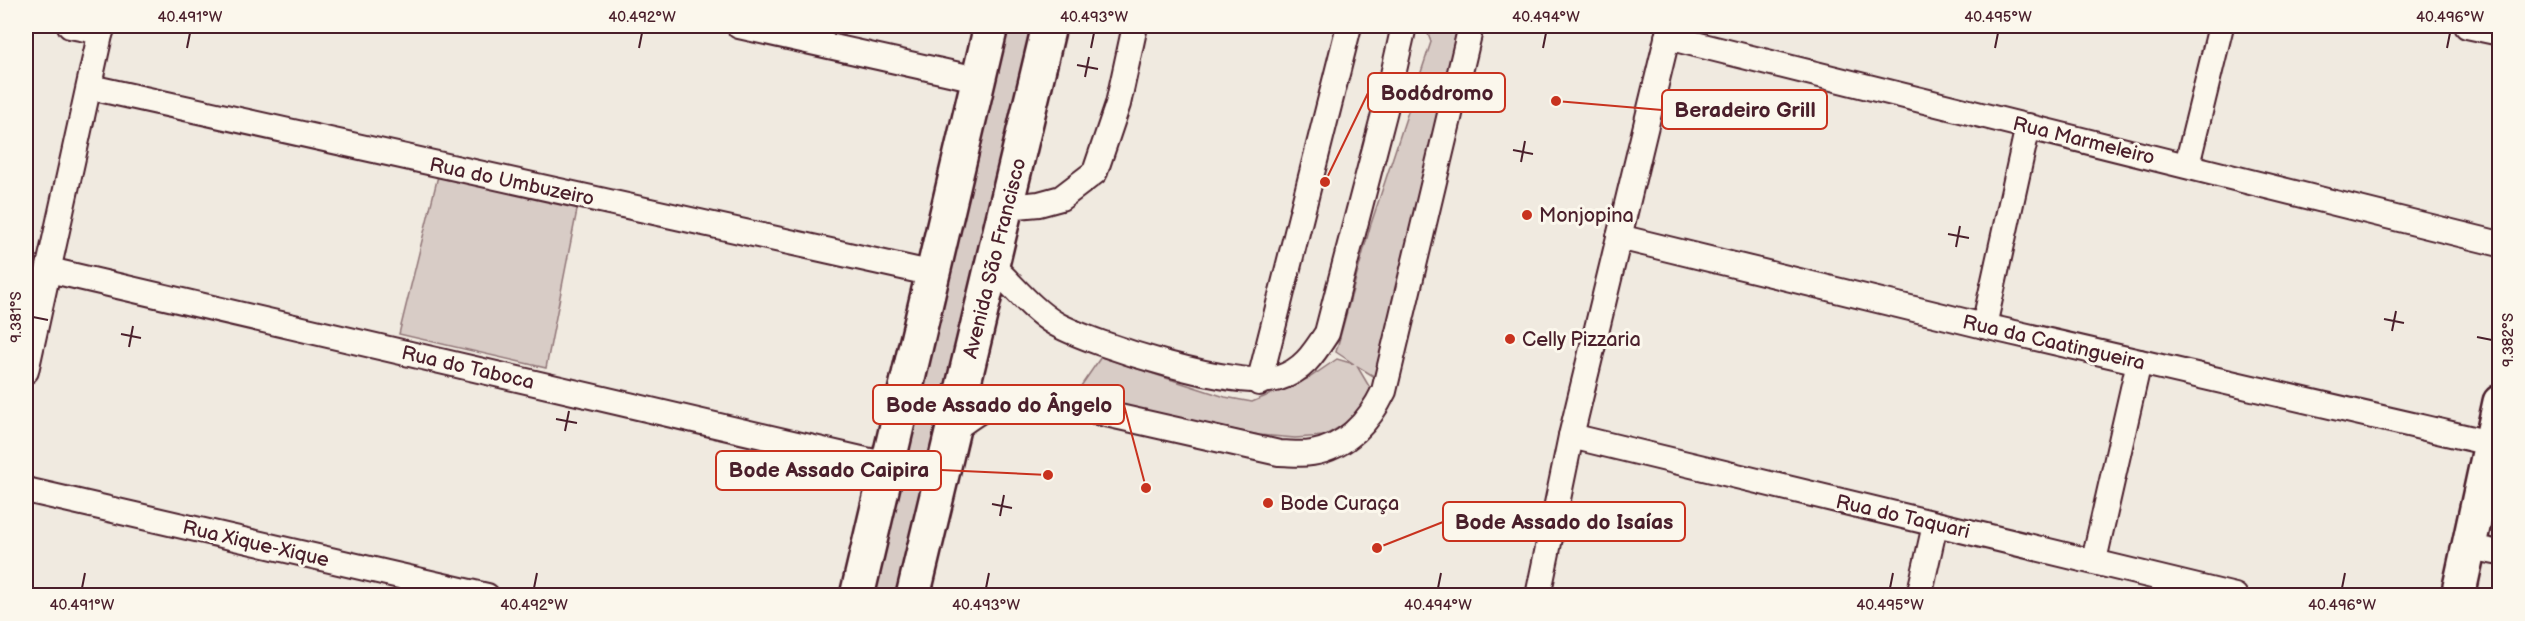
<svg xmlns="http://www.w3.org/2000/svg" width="2525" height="621" viewBox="0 0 2525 621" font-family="'Balsamiq Sans',sans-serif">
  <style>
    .green { fill: #d8ccc6; stroke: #917678; stroke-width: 1.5 }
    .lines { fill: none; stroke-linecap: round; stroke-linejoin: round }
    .street-casing { stroke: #4a1f2b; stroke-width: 28 }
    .secondary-casing { stroke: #4a1f2b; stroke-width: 38 }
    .street { stroke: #fbf7ec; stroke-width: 24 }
    .secondary { stroke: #fbf7ec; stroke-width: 33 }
    .ticks { fill: none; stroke: #4a1f2b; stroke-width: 2 }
    .poi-dot { fill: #c8321e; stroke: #fbf7ec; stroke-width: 2 }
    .labels { text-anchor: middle; stroke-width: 6; stroke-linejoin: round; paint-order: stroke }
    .street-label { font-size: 20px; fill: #4a1f2b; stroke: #fbf7ec }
    .poi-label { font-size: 20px; fill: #4a1f2b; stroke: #fbf7ec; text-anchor: start }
    .leader { fill: none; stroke: #c8321e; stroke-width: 2 }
    .callout-dot { fill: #c8321e; stroke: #fbf7ec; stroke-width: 2 }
    .callout { fill: #fbf7ec; stroke: #c8321e; stroke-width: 2 }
    .callout-label { font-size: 21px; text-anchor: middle; font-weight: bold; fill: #4a1f2b }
    .neatline { fill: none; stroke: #4a1f2b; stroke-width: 2 }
    .ticks-label { font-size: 15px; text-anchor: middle; fill: #4a1f2b }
  </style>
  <rect width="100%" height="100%" fill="#f0eae0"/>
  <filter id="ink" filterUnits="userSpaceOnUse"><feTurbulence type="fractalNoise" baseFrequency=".0167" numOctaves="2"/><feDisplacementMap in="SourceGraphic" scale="12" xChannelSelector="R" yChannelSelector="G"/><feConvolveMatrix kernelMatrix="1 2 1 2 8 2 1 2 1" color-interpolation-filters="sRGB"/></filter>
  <g filter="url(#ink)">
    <!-- green -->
    <g class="green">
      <path d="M 1002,26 L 1033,33 L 898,595 L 867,596 Z"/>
      <path d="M 1425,26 L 1461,26 L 1375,377 L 1357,366 L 1373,393 L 1357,417 L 1324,436 L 1295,438 L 1259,435 L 1074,396 L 1101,357 L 1225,397 L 1252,402 L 1309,378 L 1337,359 L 1354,364 L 1336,352 L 1370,227 L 1431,42 Z"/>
      <path d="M 438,176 L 578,205 L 546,368 L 399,334 Z"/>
    </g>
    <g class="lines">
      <!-- street casing -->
      <g class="street-casing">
        <g id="street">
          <path d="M 70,26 L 101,32"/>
          <path d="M 739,26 L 977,79"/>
          <path d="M 2467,26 L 2500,33"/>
          <path d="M 1667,37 L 2500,244"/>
          <path d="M 90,87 L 934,274"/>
          <path d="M 2187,165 L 2221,26"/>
          <path d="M 1007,207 L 1039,204 L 1061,198 L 1095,172 L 1118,104 L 1135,26"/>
          <path d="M 1619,237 L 1984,326 L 2490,443"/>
          <path d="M 992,266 C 1013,285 1031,309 1056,324 C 1094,345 1239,391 1279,378 C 1303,371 1314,353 1327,333 L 1385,110 L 1404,26"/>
          <path d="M 49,270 L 887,465"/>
          <path d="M 1984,326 L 2028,126"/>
          <path d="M 26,371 L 102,26"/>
          <path d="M 1259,383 L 1349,26"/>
          <path d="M 953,430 C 995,398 1001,399 1053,402 L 1279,453 C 1289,453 1301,455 1312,453 C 1347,447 1370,420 1384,391 L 1471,26"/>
          <path d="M 1571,436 L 2235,596"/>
          <path d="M 26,490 L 487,596"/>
          <path d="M 2469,547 L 2500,553"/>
          <path d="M 2094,560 L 2139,362"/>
          <path d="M 1538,596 L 1571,436 L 1670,26"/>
          <path d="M 1919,596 L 1935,525"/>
        </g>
      </g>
      <!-- secondary casing -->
      <g class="secondary-casing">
        <g id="secondary">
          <path d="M 857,596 L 991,26"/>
          <path d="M 913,596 L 1049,26"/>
          <path d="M 2458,596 L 2500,402"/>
        </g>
      </g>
      <!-- street -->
      <use href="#street" class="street"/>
      <!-- secondary -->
      <use href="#secondary" class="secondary"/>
    </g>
  </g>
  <!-- ticks -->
  <path class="ticks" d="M 187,48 L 190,33M 639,48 L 642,33M 1091,48 L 1094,33M 1543,48 L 1546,33M 1995,48 L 1998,33M 2447,48 L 2450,33M 1077,65 L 1098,69M 1085,77 L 1089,57M 1513,150 L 1533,154M 1521,162 L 1525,141M 1948,234 L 1969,238M 1956,247 L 1960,226M 33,317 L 48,320M 2384,319 L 2404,323M 2392,331 L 2396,311M 121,334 L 141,338M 2477,337 L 2492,340M 129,347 L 133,326M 556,419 L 577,423M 565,431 L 569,411M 992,504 L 1012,508M 1000,516 L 1004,495M 82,588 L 85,573M 534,588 L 537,573M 986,588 L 989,573M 1438,588 L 1441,573M 1890,588 L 1893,573M 2342,588 L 2345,573"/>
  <!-- markers -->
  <g class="poi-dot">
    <circle cx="1527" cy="215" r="6"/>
    <circle cx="1510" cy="339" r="6"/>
    <circle cx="1268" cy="503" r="6"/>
  </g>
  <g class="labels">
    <!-- street labels -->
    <g class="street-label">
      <text transform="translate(2084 140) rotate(14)" y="7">Rua Marmeleiro</text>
      <text transform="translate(512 181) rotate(12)" y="7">Rua do Umbuzeiro</text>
      <text transform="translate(994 258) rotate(-76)" y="7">Avenida São Francisco</text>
      <text transform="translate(2054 342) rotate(13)" y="7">Rua da Caatingueira</text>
      <text transform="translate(468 367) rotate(13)" y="7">Rua do Taboca</text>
      <text transform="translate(1903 516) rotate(13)" y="7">Rua do Taquari</text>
      <text transform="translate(256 543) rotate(13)" y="7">Rua Xique-Xique</text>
    </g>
    <!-- poi labels -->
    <g class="poi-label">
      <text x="1539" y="222">Monjopina</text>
      <text x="1522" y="346">Celly Pizzaria</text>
      <text x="1280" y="510">Bode Curaça</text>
    </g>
  </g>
  <!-- callouts -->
  <path class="leader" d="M1325 182L1368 93M1556 101L1662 110M1146 488L1124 405M1048 475L941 470M1377 548L1443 522"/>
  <g class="callout-dot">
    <circle cx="1325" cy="182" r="6"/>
    <circle cx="1556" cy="101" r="6"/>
    <circle cx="1146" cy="488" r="6"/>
    <circle cx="1048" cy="475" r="6"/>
    <circle cx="1377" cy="548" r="6"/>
  </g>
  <g class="callout">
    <rect x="1368" y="73" width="137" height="39" rx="6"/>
    <rect x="1662" y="90" width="165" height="39" rx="6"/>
    <rect x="873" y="385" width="251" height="39" rx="6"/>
    <rect x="716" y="451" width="225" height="39" rx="6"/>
    <rect x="1443" y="502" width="242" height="39" rx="6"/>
  </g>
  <g class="callout-label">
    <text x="1437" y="100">Bodódromo</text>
    <text x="1745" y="117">Beradeiro Grill</text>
    <text x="999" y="412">Bode Assado do Ângelo</text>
    <text x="829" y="477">Bode Assado Caipira</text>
    <text x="1564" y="529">Bode Assado do Isaías</text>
  </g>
  <!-- margin -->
  <rect width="2525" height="621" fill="none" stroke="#fbf7ec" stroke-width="66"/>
  <rect x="33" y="33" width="2459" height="555" class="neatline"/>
  <g class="ticks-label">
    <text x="190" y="22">40.491°W</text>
    <text x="642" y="22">40.492°W</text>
    <text x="1094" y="22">40.493°W</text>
    <text x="1546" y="22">40.494°W</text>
    <text x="1998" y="22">40.495°W</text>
    <text x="2450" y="22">40.496°W</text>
    <text transform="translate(16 317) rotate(-90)" y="5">9.381°S</text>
    <text transform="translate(2508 340) rotate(-90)" y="5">9.382°S</text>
    <text x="82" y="610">40.491°W</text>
    <text x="534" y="610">40.492°W</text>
    <text x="986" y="610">40.493°W</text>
    <text x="1438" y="610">40.494°W</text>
    <text x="1890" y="610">40.495°W</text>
    <text x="2342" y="610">40.496°W</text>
  </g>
</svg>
